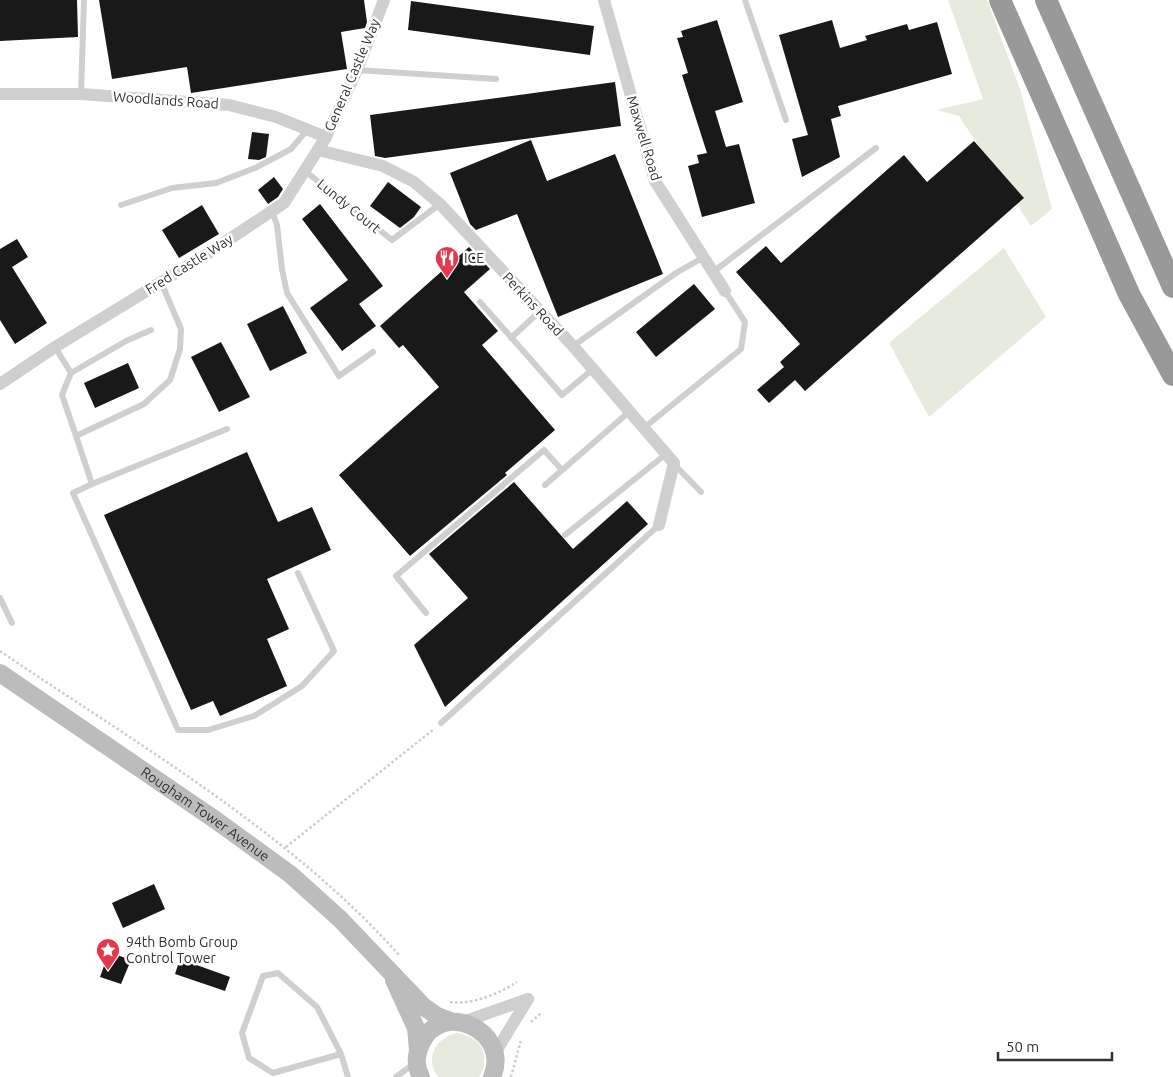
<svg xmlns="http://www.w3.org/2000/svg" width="1173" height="1077" viewBox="0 0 1173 1077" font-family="Ubuntu,sans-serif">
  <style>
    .green { fill: #e6ebde }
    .building { fill: #191919 }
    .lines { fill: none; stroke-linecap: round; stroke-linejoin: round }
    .path { stroke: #ccc; stroke-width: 2.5; stroke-dasharray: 2.5 2.5; stroke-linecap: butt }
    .lane { stroke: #cfcfcf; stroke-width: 6 }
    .street { stroke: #cfcfcf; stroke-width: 12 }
    .secondary { stroke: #bcbcbc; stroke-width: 18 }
    .highway { stroke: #999; stroke-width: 22 }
    .labels { text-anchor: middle; stroke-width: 5; stroke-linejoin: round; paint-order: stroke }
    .street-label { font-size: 14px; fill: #323232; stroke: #fff }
    .poi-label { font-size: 14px; fill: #323232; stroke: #fff; text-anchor: start }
  </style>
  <rect width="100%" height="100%" fill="#fff"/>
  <!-- green -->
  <g class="green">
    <path d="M 948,0 L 987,0 L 1020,89 L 1052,209 L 1031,226 L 959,116 L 937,110 L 983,99 Z"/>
    <path d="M 1004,248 L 1046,317 L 929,417 L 889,343 Z"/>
    <path d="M 457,1033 C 481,1036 492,1056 479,1077 L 438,1077 C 424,1058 436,1037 457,1033 Z"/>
  </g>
  <!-- building -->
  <g class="building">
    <path d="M 0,0 L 77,0 L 78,37 L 0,41 Z"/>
    <path d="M 99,0 L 364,0 L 367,22 L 365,28 L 341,32 L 347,69 L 191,93 L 187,67 L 112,79 Z"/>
    <path d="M 411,1 L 594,26 L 590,55 L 408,30 Z"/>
    <path d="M 717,20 L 743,102 L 715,111 L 726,147 L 739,144 L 755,203 L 702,217 L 688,166 L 699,163 L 697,155 L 707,153 L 682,75 L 688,73 L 677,38 L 683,37 L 681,31 Z"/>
    <path d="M 832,20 L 840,48 L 867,40 L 865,36 L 907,24 L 909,30 L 937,22 L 952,74 L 838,106 L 841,116 L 831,119 L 840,157 L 802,177 L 792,139 L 808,135 L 779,35 Z"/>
    <path d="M 615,82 L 621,126 L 385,158 L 375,156 L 370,115 Z"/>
    <path d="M 252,132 L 269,134 L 266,157 L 259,160 L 248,159 Z"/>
    <path d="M 531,140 L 547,181 L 615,154 L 663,274 L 558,317 L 517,214 L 476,230 L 470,224 L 450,173 Z"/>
    <path d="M 974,141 L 1024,198 L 805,391 L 795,380 L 769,403 L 757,390 L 784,367 L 780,362 L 800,344 L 736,272 L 766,246 L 781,263 L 904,155 L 927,182 Z"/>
    <path d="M 274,177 L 283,189 L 278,197 L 268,204 L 258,190 Z"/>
    <path d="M 388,182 L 421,207 L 414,217 L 400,228 L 370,206 Z"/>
    <path d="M 320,204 L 383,286 L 359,304 L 376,326 L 342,351 L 310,308 L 348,280 L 302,219 Z"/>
    <path d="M 202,205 L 219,234 L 179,258 L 162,230 Z"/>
    <path d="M 17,239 L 28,257 L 12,267 L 47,323 L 15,344 L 0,320 L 0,249 Z"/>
    <path d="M 469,247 L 490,269 L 464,292 L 498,331 L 482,345 L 555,430 L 505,473 L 507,475 L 410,556 L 339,475 L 439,387 L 403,345 L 399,348 L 380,326 Z"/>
    <path d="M 694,284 L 715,309 L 656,357 L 636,332 Z"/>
    <path d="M 283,306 L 307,353 L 270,371 L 247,324 Z"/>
    <path d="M 221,342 L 250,397 L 219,412 L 191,357 Z"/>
    <path d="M 128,363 L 139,388 L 95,408 L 84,383 Z"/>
    <path d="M 247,452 L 278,522 L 312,507 L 331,550 L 267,579 L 289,629 L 267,639 L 287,686 L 220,716 L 213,701 L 191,710 L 104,515 Z"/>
    <path d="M 514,482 L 573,549 L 627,501 L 648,524 L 445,707 L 414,645 L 468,598 L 429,554 Z"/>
    <path d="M 154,884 L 165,909 L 123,928 L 112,903 Z"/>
    <path d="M 109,952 L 131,960 L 121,984 L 100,977 Z"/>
    <path d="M 180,959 L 230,977 L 225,991 L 175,974 Z"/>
  </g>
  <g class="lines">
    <!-- path -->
    <g class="path">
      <path d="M 0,651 C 138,745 287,830 399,955"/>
      <path d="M 286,847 L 434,729"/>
      <path d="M 450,1002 C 473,1005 498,994 517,982"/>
      <path d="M 531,1022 L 541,1013"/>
      <path d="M 511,1077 L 521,1040"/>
    </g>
    <!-- lane -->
    <g class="lane">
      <path d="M 745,0 L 786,120"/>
      <path d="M 357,70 L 496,79"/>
      <path d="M 81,94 L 84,0"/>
      <path d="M 305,171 L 392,240 L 440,204"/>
      <path d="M 121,205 L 172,188 L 216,183 L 255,168 L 291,149 L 308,129"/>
      <path d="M 272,211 L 277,225 L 282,269 L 287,293 L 339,376 L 373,352"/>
      <path d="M 713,272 L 876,148"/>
      <path d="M 161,282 L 181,329 L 180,349 L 170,380 L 144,404 L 76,436 L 92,484 L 227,429"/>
      <path d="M 480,302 L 562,395 L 593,369"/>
      <path d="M 511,338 L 540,311"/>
      <path d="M 573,346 L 676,273 L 704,257"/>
      <path d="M 55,347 L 71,373"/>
      <path d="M 645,427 L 741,349 L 745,322 L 725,291"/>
      <path d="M 76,436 L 62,395 L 71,373 L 126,341 L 151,330"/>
      <path d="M 674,464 L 701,492"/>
      <path d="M 92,484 L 73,493 L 178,730 L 208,730 L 254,716 L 302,686 L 334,651 L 298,573"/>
      <path d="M 545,485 L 630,411"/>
      <path d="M 565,535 L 666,454"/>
      <path d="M 0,598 L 12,623"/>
      <path d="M 426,613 L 396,576 L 544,450 L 562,470"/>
      <path d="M 441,723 L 659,525"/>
      <path d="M 341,1054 L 317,1007 L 278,973 L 263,976 L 242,1033 L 249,1058 L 273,1073 L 341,1054 L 348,1077"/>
      <path d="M 396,1077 L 415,1063"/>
    </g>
    <!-- street -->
    <g class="street">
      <path d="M 604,0 L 655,181 L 725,291"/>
      <path d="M 0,94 L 81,94 L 229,105 L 276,117 L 326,137"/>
      <path d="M 318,150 L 383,166 L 414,182 L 440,204 L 573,346 L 674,463 L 659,525"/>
      <path d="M 0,384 L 55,347 L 204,256 L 284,203 L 326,137 L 357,70 L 384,0"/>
      <path d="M 463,1022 L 528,999"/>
      <path d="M 495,1053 L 528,999"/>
    </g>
    <!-- secondary -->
    <g class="secondary">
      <path id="s1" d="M 0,673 L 217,821 L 290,874 L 340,919 L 424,1007 L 437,1016 L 450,1021"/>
      <path d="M 394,980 L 416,1028 L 418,1050"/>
      <path d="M 421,1077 C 415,1066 416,1054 421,1044 C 441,998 512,1031 492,1077"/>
    </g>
    <!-- highway -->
    <g class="highway">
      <path d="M 1000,0 L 1129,294 L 1173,375"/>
      <path d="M 1046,0 L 1173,287"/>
    </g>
  </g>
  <!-- icons -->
  <defs>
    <g id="restaurant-pin" transform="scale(1.25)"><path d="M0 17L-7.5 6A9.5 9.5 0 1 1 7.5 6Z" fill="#e5384c" stroke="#fff"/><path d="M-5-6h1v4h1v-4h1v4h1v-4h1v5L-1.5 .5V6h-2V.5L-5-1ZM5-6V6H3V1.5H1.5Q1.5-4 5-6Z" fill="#fff"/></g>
    <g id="sight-pin" transform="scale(1.25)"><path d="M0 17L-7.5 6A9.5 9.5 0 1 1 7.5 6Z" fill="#e5384c" stroke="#fff"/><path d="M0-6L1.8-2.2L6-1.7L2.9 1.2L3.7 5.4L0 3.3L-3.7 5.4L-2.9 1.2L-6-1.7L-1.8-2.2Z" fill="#fff"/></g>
  </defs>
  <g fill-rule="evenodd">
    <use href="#restaurant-pin" x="447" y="258"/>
    <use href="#sight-pin" x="108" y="950"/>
  </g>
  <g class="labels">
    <!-- street labels -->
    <g class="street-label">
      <text transform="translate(352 75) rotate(-67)" y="5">General Castle Way</text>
      <text transform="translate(166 100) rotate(4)" y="5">Woodlands Road</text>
      <text transform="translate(644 138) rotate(73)" y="5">Maxwell Road</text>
      <text transform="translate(349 206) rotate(39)" y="5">Lundy Court</text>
      <text transform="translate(189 264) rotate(-32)" y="5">Fred Castle Way</text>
      <text transform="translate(533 304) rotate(47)" y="5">Perkins Road</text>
      <text dy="5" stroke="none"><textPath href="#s1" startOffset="249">Rougham Tower Avenue</textPath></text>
    </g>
    <!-- poi labels -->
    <g class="poi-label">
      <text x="464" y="263">ICE</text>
      <text x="126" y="947">94th Bomb Group<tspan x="126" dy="16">Control Tower</tspan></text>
    </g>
  </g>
  <!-- scale -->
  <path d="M998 1052v8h114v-8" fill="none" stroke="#323232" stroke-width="2.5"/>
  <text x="1006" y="1052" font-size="15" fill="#323232" stroke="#ffffff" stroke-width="4" paint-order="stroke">50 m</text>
</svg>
